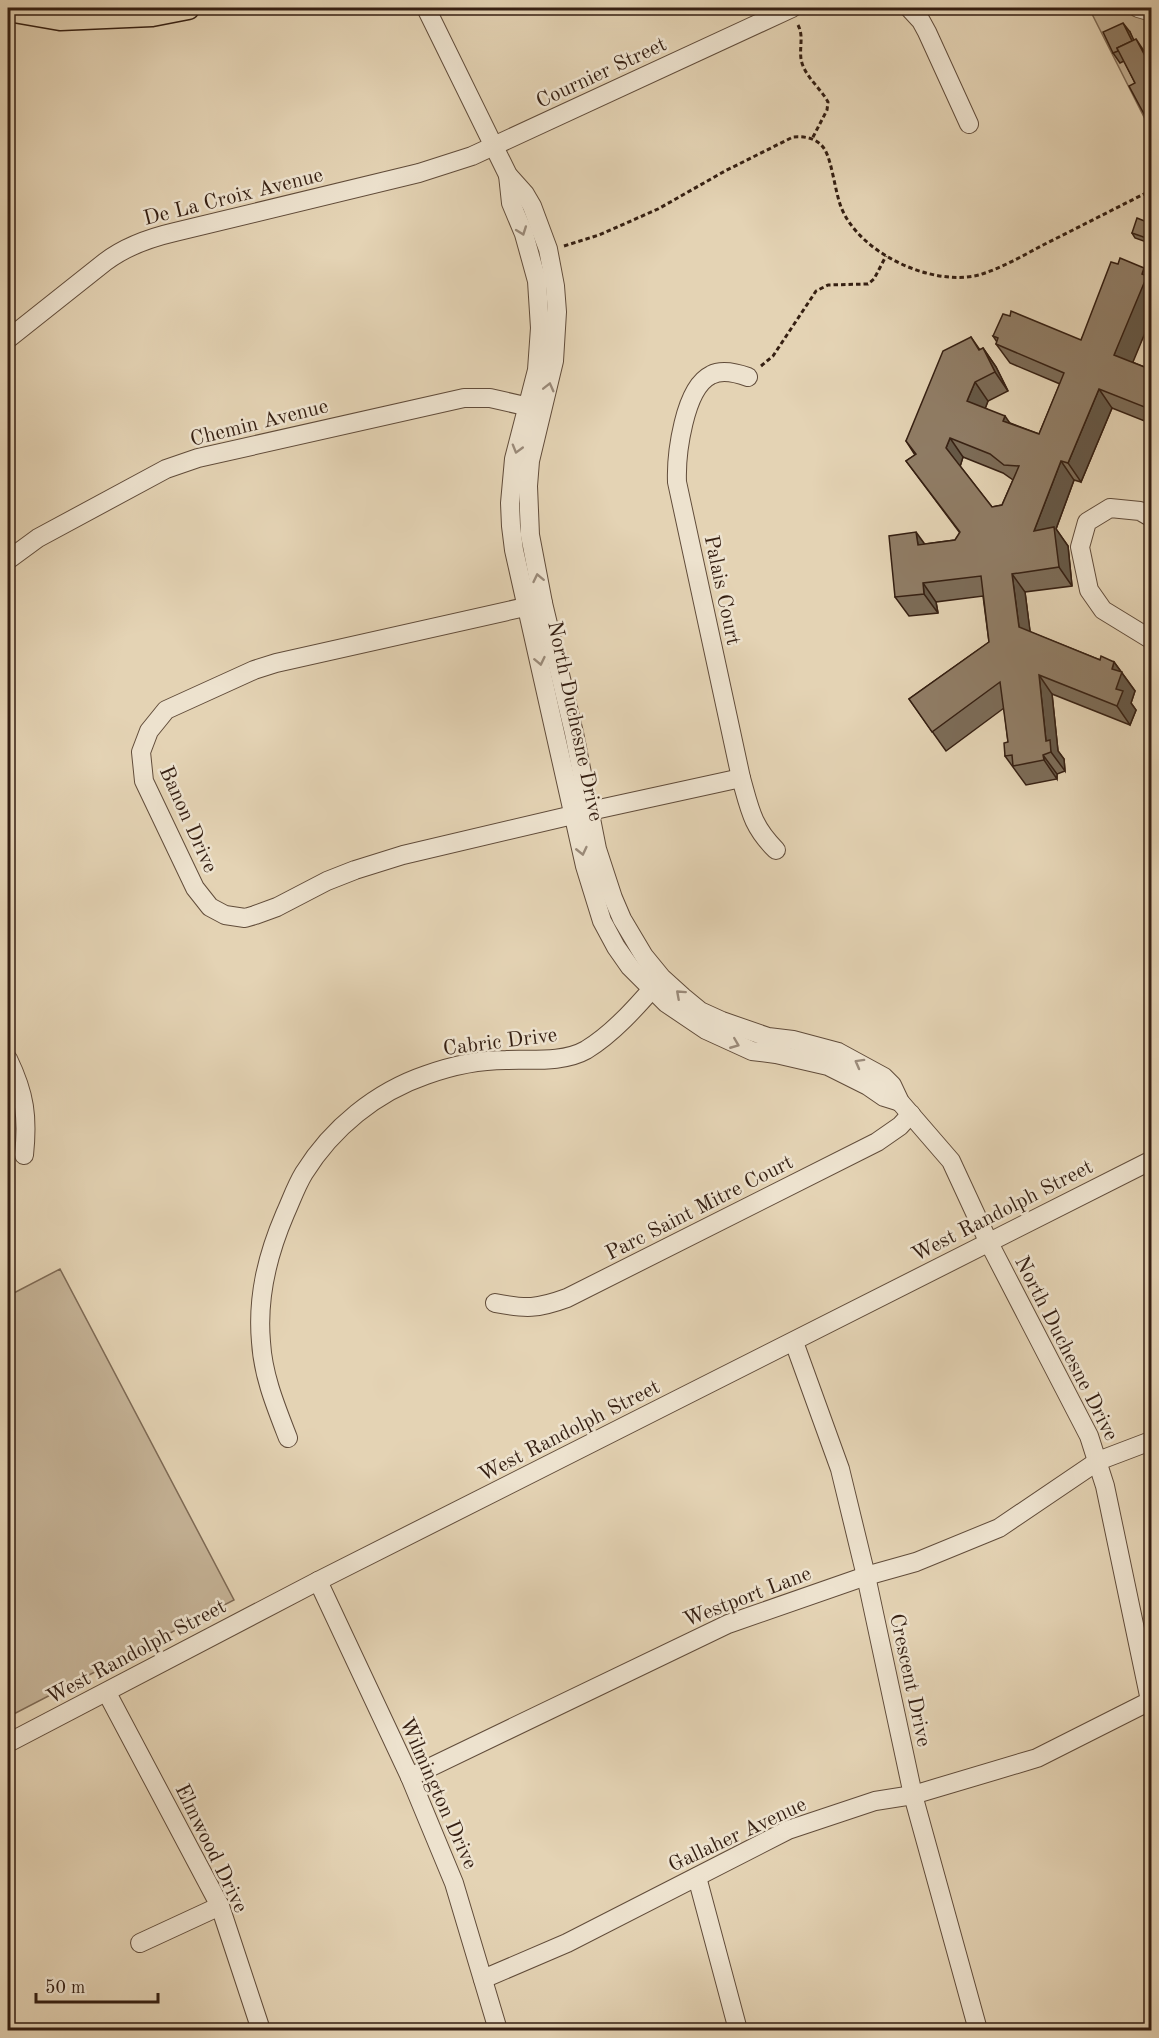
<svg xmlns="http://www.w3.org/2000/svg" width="1159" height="2038" viewBox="0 0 1159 2038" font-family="'Old Standard TT',serif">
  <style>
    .green { fill: #c6b498; stroke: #7e6a55; stroke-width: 1.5 }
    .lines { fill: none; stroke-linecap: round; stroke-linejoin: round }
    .minor-casing { stroke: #614c3a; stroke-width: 20 }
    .major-casing { stroke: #351f12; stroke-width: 25 }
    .path { stroke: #351f12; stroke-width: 3; stroke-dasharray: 4.5 3; stroke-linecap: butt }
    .minor { stroke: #ede2ce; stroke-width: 18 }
    .major { stroke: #e4d3b4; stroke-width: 22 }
    .wall { fill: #7c6c58; stroke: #351f12; stroke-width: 1.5; fill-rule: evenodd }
    .shaded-wall { fill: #655847; stroke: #351f12; stroke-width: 1.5 }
    .building { fill: #907d66; stroke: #351f12; stroke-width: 1.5; fill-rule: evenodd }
    .oneway { stroke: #9a8a79 }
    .labels { text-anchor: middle; stroke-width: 5; stroke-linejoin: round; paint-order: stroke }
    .street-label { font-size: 21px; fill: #351f12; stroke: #ede2ce }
  </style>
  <rect width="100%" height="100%" fill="#e4d3b4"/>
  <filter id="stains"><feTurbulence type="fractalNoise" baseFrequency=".00333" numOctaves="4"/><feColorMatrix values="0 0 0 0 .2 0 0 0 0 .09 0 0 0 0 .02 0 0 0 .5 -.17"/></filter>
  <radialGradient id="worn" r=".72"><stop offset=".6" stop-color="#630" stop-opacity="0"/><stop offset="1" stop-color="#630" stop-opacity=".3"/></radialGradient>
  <!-- green -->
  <g class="green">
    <path d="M 1089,8 L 1151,8 L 1151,131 Z"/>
    <path d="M 60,1269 L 234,1600 L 8,1717 L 8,1296 Z"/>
  </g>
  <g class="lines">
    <!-- minor casing -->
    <g class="minor-casing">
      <g id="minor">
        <path d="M 426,8 L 508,175 L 525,194 L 532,206 L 548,249 L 555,286 L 557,312 L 554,361 L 530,461 L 528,486 L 530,535 L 543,603 L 574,733 L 597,849 L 613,898 L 622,919 L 644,956 L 662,978 L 683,997 L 700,1011 L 722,1021 L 768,1037 L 793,1040 L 838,1052 L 884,1077 L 892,1085 L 900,1102 L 951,1161 L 988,1241 L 1089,1436 L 1105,1486 L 1152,1710"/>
        <path d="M 909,8 L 921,21 L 927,32 L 969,124"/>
        <path d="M 1138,8 L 1152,12"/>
        <path d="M 508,175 L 511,203 L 524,234 L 537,281 L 540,328 L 537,370 L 514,459 L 510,503 L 511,526 L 514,550 L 585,866 L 602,921 L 616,947 L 630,967 L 666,1003 L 706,1030 L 752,1051 L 776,1054 L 828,1066 L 868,1086 L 884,1097 L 900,1102"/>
        <path d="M 8,339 L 105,262 C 126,246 149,238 175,232 L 419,173 L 472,156 L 792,8"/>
        <path d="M 748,377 C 737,373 722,369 711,375 C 684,388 676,455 677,482 L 741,778 C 750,810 752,826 776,850"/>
        <path d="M 1152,518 L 1140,511 L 1110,508 L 1087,522 L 1080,547 L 1089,590 L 1103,610 L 1152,640"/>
        <path d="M 8,560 L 38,538 L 166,469 L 198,458 L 464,398 L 490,398 L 538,409"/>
        <path d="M 543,603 L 276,663 L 254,670 L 166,710 L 149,731 L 141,752 L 144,781 L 195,888 L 210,907 L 225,915 L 245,918 L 255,915 L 277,907 L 327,881 L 355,870 L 403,855 L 590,811 L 741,778"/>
        <path d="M 8,1059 C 25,1094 28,1117 24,1155"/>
        <path d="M 495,1303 C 526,1309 537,1309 567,1298 L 877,1142 L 900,1126 L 911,1114"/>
        <path d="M 794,1342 L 840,1469 L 866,1576 L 913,1795 L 978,2030"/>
        <path d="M 288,1438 C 276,1407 263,1376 261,1342 C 257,1297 267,1256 285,1214 C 291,1201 296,1186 304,1173 C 332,1128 376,1092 426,1075 C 451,1066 479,1060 506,1060 C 531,1059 563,1063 586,1050 C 614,1033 638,1005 659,981"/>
        <path d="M 318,1581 L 410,1777 L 454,1883 L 498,2030"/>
        <path d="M 107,1693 L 220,1906 L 261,2030"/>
        <path d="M 8,1743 L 318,1581 L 1152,1160"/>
        <path d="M 410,1777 L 728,1624 L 866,1576 L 916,1562 L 999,1528 L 1098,1461 L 1148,1442"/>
        <path d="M 697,1877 L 738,2030"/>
        <path d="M 140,1943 L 220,1906"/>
        <path d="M 483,1979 L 567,1943 L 788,1830 L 875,1801 L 913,1795 L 1037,1758 L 1152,1700"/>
      </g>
    </g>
    <!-- major casing -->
    <g class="major-casing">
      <path id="major" d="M 8,10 L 60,19 L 152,15 L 188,8"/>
    </g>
    <!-- path -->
    <g class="path">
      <path d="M 798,25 C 805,38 797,52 803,66 C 809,80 821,89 828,102 L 827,110 L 812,139"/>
      <path d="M 564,246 L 599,235 L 658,209 L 725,171 L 793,137 C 805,136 818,138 825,150 C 832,162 835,191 841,207 C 859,253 931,287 979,275 C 1002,268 1024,255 1045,244 C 1081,226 1116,208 1152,190"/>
      <path d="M 761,366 L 773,356 L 816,291 L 828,285 L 868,284 L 874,279 L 886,256"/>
    </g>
    <!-- minor -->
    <use href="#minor" class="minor"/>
    <!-- major -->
    <use href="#major" class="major"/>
  </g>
  <!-- wall -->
  <g class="wall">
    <path d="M 1130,32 L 1133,40 L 1149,58 L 1152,63 L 1152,129 L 1135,83 L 1124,61 L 1120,63 L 1113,53 Z"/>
    <path d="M 1152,224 L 1152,244 L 1135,238 L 1132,233 Z"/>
    <path d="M 1118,264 L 1144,268 L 1152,278 L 1152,316 L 1132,362 L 1152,370 L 1152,424 L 1112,408 L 1081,482 L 1074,480 L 1056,529 L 1068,546 L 1072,586 L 1025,592 L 1030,632 L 1100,660 L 1114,662 L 1135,691 L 1131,703 L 1136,710 L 1130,725 L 1052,694 L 1058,751 L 1064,759 L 1065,771 L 1057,774 L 1057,779 L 1026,785 L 1005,756 L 1008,742 L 1004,708 L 946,751 L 909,699 L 989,642 L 983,596 L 936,602 L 938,613 L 909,616 L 895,597 L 925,544 L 955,540 L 960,533 L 906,461 L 915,455 L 906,441 L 971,337 L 980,350 L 983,348 L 996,367 L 1008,391 L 988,401 L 985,408 L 1010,423 L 1039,434 L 1060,384 L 1010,363 L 996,344 L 997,342 L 993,336 L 1081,340 ZM 963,457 L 1003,473 L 1013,480 L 1002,505 L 992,507 L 960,466 Z"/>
  </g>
  <!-- shaded-wall -->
  <g class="shaded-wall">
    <path d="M 1123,23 L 1130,32 L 1140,53 L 1133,44 Z"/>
    <path d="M 1136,39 L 1152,63 L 1152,69 Z"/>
    <path d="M 1144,268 L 1152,278 L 1152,316 L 1128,374 L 1114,355 Z"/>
    <path d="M 983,348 L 996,367 L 1008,391 L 995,372 Z"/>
    <path d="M 975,382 L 988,401 L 981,420 L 967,401 Z"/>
    <path d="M 1099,389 L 1112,408 L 1081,482 L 1068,463 Z"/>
    <path d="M 1005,416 L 1018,435 L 1003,421 Z"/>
    <path d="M 950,438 L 963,457 L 960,467 L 946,448 Z"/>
    <path d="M 1061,461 L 1074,480 L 1056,529 L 1068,546 L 1072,586 L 1034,531 Z"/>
    <path d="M 916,532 L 929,550 L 918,545 Z"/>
    <path d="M 1012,574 L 1025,592 L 1032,646 L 1019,627 Z"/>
    <path d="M 923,583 L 936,602 L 938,613 L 924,594 Z"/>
    <path d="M 1114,662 L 1135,691 L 1131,703 L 1136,710 L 1130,725 L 1117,706 L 1116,689 L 1112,669 Z"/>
    <path d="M 1039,675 L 1052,694 L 1058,751 L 1064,759 L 1065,771 L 1051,752 L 1046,741 Z"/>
    <path d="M 1043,755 L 1057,774 L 1057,779 L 1044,760 Z"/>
  </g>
  <!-- building -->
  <g class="building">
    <path d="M 1123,23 L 1132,41 L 1117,48 L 1118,51 L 1113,53 L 1103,32 Z"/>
    <path d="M 1136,39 L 1152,69 L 1152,129 L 1129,86 L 1135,83 L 1117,48 Z"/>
    <path d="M 1137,218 L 1152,224 L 1152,240 L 1132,233 Z"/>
    <path d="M 1120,258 L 1144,268 L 1142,274 L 1147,276 L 1114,355 L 1152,370 L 1152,410 L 1099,389 L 1068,463 L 1061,461 L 1034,531 L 1054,527 L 1059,567 L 1012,574 L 1019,627 L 1100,660 L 1101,656 L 1114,662 L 1112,669 L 1122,672 L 1116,689 L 1123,691 L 1117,706 L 1039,675 L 1046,741 L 1050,740 L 1051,752 L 1043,755 L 1044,760 L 1013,766 L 1012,755 L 1005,756 L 1004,743 L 1008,742 L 1000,682 L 932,732 L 909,699 L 989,642 L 981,576 L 923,583 L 924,594 L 895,597 L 889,536 L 916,532 L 918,545 L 955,540 L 960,532 L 906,461 L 916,454 L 906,441 L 943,351 L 971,337 L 979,350 L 983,348 L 995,372 L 975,382 L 967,401 L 1005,416 L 1003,421 L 1039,434 L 1064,373 L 996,344 L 998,338 L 993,336 L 1003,314 L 1010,316 L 1011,311 L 1081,340 L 1111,262 L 1118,264 ZM 950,438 L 990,454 L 1004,465 L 1019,466 L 1002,505 L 992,507 L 946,448 Z"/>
    <path d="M 1152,458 L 1152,471 L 1145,464 Z"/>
  </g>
  <!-- one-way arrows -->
  <defs><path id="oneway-chevron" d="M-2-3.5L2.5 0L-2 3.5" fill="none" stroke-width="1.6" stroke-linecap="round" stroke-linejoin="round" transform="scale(1.5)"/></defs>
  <g class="oneway">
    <use href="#oneway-chevron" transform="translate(522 231) rotate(70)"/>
    <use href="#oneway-chevron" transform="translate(549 387) rotate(-76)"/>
    <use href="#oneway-chevron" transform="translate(517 449) rotate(106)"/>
    <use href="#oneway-chevron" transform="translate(538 578) rotate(-102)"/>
    <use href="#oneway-chevron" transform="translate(540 661) rotate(78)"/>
    <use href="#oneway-chevron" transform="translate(582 851) rotate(77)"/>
    <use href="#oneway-chevron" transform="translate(680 994) rotate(-138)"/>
    <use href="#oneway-chevron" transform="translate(735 1044) rotate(22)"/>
    <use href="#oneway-chevron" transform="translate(859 1063) rotate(-151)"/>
  </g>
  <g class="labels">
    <!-- street labels -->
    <g class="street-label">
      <text transform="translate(601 72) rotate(-25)" y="7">Cournier Street</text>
      <text transform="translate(233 196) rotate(-14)" y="7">De La Croix Avenue</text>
      <text transform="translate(259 422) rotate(-14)" y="7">Chemin Avenue</text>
      <text transform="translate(723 590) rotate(78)" y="7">Palais Court</text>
      <text transform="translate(576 721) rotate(78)" y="7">North Duchesne Drive</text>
      <text transform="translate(189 819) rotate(66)" y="7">Banon Drive</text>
      <text transform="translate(500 1041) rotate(-7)" y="7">Cabric Drive</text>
      <text transform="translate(699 1207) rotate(-27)" y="7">Parc Saint Mitre Court</text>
      <text transform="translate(1002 1210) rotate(-27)" y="7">West Randolph Street</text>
      <text transform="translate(1067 1348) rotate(63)" y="7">North Duchesne Drive</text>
      <text transform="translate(569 1430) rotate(-27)" y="7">West Randolph Street</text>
      <text transform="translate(747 1596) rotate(-21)" y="7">Westport Lane</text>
      <text transform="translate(136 1651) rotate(-28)" y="7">West Randolph Street</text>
      <text transform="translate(911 1680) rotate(78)" y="7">Crescent Drive</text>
      <text transform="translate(439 1793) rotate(66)" y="7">Wilmington Drive</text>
      <text transform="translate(737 1834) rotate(-25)" y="7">Gallaher Avenue</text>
      <text transform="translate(212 1848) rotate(64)" y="7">Elmwood Drive</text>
    </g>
  </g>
  <!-- margin -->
  <rect width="1159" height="2038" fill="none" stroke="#e4d3b4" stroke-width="30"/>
  <rect x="9" y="9" width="1141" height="2020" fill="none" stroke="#351f12" stroke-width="3"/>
  <rect x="15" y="15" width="1129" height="2008" fill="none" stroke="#351f12" stroke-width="1.5"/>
  <!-- scale -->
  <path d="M36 1993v9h122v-9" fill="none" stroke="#351f12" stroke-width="3"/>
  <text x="45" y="1993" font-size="18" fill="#351f12" stroke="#ede2ce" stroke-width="4.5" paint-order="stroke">50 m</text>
  <rect width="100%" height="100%" filter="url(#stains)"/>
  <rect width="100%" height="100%" fill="url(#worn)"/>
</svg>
